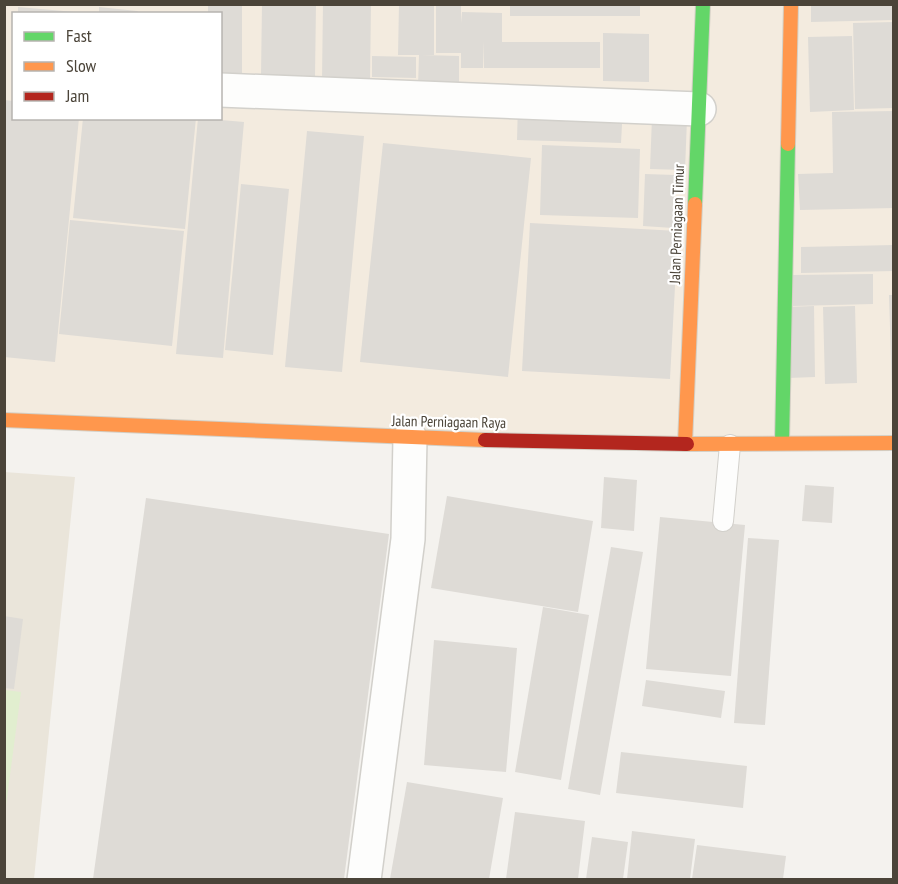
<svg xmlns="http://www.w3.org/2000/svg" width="898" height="884" viewBox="0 0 898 884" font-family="'PT Sans Narrow',sans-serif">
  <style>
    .commercial { fill: #f3ebdf; fill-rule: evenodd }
    .education { fill: #eae5da }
    .green { fill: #e1eecf }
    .building { fill: #dedbd6 }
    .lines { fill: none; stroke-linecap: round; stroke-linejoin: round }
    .lane-casing { stroke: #d2d0cb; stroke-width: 22 }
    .street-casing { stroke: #d2d0cb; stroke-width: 36 }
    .fast-casing { stroke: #d3cfc5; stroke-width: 16 }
    .slow-casing { stroke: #d3cfc5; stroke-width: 16 }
    .jam-casing { stroke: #d3cfc5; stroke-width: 16 }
    .lane { stroke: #fdfdfc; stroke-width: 20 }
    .street { stroke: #fdfdfc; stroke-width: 33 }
    .fast { stroke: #63d668; stroke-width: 14 }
    .slow { stroke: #ff974d; stroke-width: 14 }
    .jam { stroke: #b3261e; stroke-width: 14 }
    .labels { text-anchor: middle; stroke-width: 4.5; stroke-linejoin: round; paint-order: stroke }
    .street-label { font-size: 15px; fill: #4b4439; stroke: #fff }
  </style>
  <rect width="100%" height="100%" fill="#f4f2ee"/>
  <!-- commercial -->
  <path class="commercial" d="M 5,5 L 893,5 L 893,446 L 5,420 ZM 14,14 L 220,14 L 220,118 L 14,118 Z"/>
  <!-- education -->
  <path class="education" d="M 4,472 L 75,477 L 34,879 L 5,879 Z"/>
  <!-- green -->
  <path class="green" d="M 5,690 L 21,692 L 5,813 L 4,690 Z"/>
  <!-- building -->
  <g class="building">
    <path d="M 208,4 L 242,4 L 242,73 L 220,73 L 220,14 L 208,14 Z"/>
    <path d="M 262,4 L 316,4 L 315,76 L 261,75 Z"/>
    <path d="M 323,4 L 371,4 L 370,80 L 322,79 Z"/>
    <path d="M 399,4 L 434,4 L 434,55 L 422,55 L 459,56 L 459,86 L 418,86 L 419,55 L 398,55 Z"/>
    <path d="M 436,4 L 461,4 L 461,23 L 462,12 L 502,13 L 502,42 L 600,42 L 600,68 L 484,68 L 484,41 L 483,68 L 461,68 L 461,53 L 436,53 Z"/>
    <rect x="510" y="4" width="130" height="12"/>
    <path d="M 811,4 L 894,4 L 894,20 L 811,22 Z"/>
    <path d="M 18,7 L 75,12 L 75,14 L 18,14 Z"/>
    <path d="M 99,7 L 137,11 L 142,14 L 99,14 Z"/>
    <path d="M 894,22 L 894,108 L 855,109 L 853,23 Z"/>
    <path d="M 603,33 L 649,34 L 649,82 L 603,81 Z"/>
    <path d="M 852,36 L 854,110 L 810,112 L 808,37 Z"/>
    <path d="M 372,56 L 416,57 L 416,78 L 372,77 Z"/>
    <path d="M 4,100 L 14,101 L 14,118 L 79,118 L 55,362 L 4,357 Z"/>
    <path d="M 518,104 L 623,106 L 621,143 L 517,140 Z"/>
    <path d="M 894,111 L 894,208 L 800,210 L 798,174 L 833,173 L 832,112 Z"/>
    <path d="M 83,118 L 196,118 L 185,229 L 73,218 Z"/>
    <path d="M 198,118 L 244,122 L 223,358 L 176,354 Z"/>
    <path d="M 652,118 L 687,119 L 685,170 L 650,169 Z"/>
    <path d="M 307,131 L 364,136 L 342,372 L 285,367 Z"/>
    <path d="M 383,143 L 531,158 L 508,377 L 360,362 Z"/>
    <path d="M 542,145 L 640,149 L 638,218 L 540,215 Z"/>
    <path d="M 645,174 L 675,175 L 673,228 L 643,226 Z"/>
    <path d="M 241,184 L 289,189 L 273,355 L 225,350 Z"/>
    <path d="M 70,220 L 184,231 L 172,346 L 59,334 Z"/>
    <path d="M 530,223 L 678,231 L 670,379 L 522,371 Z"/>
    <path d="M 894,245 L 894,271 L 801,273 L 801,247 Z"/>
    <path d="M 873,274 L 873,304 L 793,306 L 793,275 Z"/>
    <path d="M 889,295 L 894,295 L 894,394 L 892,394 Z"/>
    <path d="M 814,306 L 815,377 L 788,378 L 786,307 Z"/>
    <path d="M 855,306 L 857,383 L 825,384 L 823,307 Z"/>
    <path d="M 604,477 L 637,480 L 634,531 L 601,528 Z"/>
    <path d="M 805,485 L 834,487 L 832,523 L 802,521 Z"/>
    <path d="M 447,496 L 593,521 L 578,612 L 431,588 Z"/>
    <path d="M 146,498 L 389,534 L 344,879 L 93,879 Z"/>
    <path d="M 660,517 L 745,525 L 731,676 L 646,669 Z"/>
    <path d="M 748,538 L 779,540 L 765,725 L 734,723 Z"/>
    <path d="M 611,547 L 643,552 L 600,795 L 568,789 Z"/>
    <path d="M 543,607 L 589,615 L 561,780 L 515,772 Z"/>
    <path d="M 4,616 L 23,619 L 14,689 L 4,688 Z"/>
    <path d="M 434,640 L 517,648 L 506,772 L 424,765 Z"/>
    <path d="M 646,680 L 725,691 L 721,718 L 642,706 Z"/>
    <path d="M 621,752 L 747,766 L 743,808 L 616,793 Z"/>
    <path d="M 407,782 L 503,798 L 489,879 L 390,879 Z"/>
    <path d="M 515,812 L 585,821 L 578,879 L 506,879 Z"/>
    <path d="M 632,831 L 695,839 L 690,879 L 627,879 Z"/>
    <path d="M 592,837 L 628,842 L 623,879 L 586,879 Z"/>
    <path d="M 697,845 L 786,856 L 783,879 L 692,879 Z"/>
  </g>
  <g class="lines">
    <!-- lane casing -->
    <g class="lane-casing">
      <path id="lane" d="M 723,521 L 730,445"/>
    </g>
    <!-- street casing -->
    <g class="street-casing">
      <g id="street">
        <path d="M 220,90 L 699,109"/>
        <path d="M 364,880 L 408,539 L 410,438"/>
      </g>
    </g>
    <!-- fast casing -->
    <g class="fast-casing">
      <g id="fast">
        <path d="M 695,204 L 703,4"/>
        <path d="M 782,443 L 788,144"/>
      </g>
    </g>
    <!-- slow casing -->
    <g class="slow-casing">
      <g id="slow">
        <path d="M 788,144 L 791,4"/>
        <path d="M 4,420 L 485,440"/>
        <path d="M 685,444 L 695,204"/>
        <path d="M 687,444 L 894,443"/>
      </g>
    </g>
    <!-- jam casing -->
    <g class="jam-casing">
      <path id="jam" d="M 485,440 L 687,444"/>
    </g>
    <!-- lane -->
    <use href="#lane" class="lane"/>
    <!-- street -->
    <use href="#street" class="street"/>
    <!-- fast -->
    <use href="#fast" class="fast"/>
    <!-- slow -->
    <use href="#slow" class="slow"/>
    <!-- jam -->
    <use href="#jam" class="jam"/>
  </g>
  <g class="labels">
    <!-- street labels -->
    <g class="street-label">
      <text transform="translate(677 224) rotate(-88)" y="5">Jalan Perniagaan Timur</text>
      <text transform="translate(449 422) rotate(1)" y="5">Jalan Perniagaan Raya</text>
    </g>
  </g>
  <!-- border -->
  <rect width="898" height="884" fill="none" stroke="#4b4439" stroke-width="12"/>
  <!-- legend -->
  <rect x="12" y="12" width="210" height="108" fill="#ffffff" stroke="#b7b4b0" stroke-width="1.5"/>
  <rect x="24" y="32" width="30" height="9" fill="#63d668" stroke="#b7b4b0" stroke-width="1.5"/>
  <text x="66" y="42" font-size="18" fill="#4b4439">Fast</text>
  <rect x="24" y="62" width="30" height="9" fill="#ff974d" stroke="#b7b4b0" stroke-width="1.5"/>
  <text x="66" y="72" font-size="18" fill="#4b4439">Slow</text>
  <rect x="24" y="92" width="30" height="9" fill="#b3261e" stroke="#b7b4b0" stroke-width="1.5"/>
  <text x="66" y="102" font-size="18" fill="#4b4439">Jam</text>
</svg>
